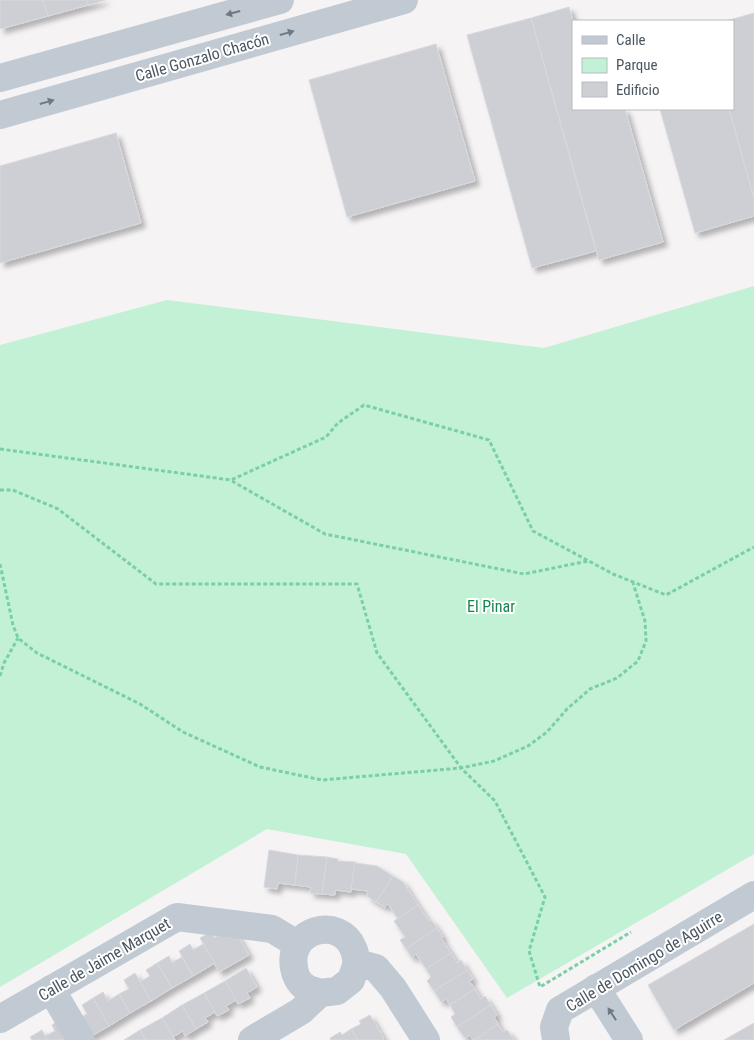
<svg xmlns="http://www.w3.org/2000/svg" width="754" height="1040" viewBox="0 0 754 1040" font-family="'Roboto Condensed',sans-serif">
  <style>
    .park { fill: #c3f1d5 }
    .building { fill: #cdcfd5; stroke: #d7d9de; filter: url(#shadow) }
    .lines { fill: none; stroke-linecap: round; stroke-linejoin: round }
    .path { stroke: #7ad0a6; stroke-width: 3; stroke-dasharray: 4 2.5; stroke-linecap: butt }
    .minor { stroke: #c1cad2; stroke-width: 28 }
    .oneway { fill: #6e7983 }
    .labels { text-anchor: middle; stroke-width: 4; stroke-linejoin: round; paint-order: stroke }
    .street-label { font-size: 16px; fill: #4a5661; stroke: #fff }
    .park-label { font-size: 16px; fill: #17864f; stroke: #fff }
  </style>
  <defs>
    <filter id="shadow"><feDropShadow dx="4.5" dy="4.5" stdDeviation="2.5" flood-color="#0004"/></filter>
  </defs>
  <rect width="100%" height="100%" fill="#f5f3f3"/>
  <!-- park -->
  <path class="park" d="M 754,286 L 754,854 L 507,998 L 406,854 L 267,829 L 0,987 L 0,345 L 167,300 L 544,348 Z"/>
  <!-- building -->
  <g class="building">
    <path d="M 0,0 L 43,0 L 48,16 L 0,29 Z"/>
    <path d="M 43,0 L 87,0 L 88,5 L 48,16 Z"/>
    <path d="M 87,0 L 105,0 L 88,5 Z"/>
    <path d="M 569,7 L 573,21 L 573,109 L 625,109 L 663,242 L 599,260 L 531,18 Z"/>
    <path d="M 754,13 L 754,199 L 729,109 L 733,109 L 733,21 L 726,21 Z"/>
    <path d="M 531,18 L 596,251 L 532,268 L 467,35 Z"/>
    <path d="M 436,44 L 475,181 L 347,217 L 309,80 Z"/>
    <path d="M 660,109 L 729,109 L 754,199 L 754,216 L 695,233 Z"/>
    <path d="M 116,133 L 141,223 L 0,263 L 0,166 Z"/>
    <path d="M 269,850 L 298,855 L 295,885 L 278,883 L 277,889 L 264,887 Z"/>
    <path d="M 298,855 L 327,857 L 322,894 L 310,893 L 311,887 L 295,885 Z"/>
    <path d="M 327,857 L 338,859 L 338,861 L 356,862 L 351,892 L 335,890 L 335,895 L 322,894 Z"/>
    <path d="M 355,863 L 377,866 L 393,876 L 376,902 L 367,896 L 368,891 L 351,889 Z"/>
    <path d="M 393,876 L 403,882 L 418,905 L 398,919 L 388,904 L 385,907 L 376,902 Z"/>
    <path d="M 418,905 L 429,921 L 431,920 L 437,928 L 406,949 L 400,940 L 405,937 L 394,921 Z"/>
    <path d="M 754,924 L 754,983 L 674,1030 L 648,985 Z"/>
    <path d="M 437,928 L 443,937 L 441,938 L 451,953 L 426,969 L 416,954 L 412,958 L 406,949 Z"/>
    <path d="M 211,932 L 214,938 L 224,932 L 228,938 L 236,933 L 249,955 L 219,972 L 200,938 Z"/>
    <path d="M 190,944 L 193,950 L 203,944 L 215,963 L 193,976 L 179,951 Z"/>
    <path d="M 451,953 L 457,963 L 461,960 L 467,970 L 434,991 L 427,981 L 431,977 L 426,969 Z"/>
    <path d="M 169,956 L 172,963 L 182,957 L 193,976 L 172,988 L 157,963 Z"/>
    <path d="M 157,963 L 172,988 L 151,1001 L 140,982 L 150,976 L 146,970 Z"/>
    <path d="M 246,968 L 257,987 L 247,993 L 250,998 L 238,1004 L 225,981 Z"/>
    <path d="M 467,970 L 473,979 L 469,981 L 475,989 L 450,1005 L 446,999 L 441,1002 L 434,991 Z"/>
    <path d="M 135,973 L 151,1001 L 130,1013 L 119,994 L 129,989 L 124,980 Z"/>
    <path d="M 225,981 L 236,1000 L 226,1006 L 229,1010 L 217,1016 L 204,993 Z"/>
    <path d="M 475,989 L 481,999 L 485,996 L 491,1005 L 457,1027 L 451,1017 L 455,1014 L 450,1005 Z"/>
    <path d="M 103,992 L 108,1001 L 119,994 L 130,1013 L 109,1026 L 93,998 Z"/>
    <path d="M 204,993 L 215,1012 L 205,1018 L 208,1022 L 196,1029 L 182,1005 Z"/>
    <path d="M 93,998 L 109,1026 L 88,1038 L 77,1019 L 87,1014 L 82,1005 Z"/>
    <path d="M 182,1005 L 196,1029 L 185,1036 L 183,1031 L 173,1037 L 162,1018 Z"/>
    <path d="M 491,1005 L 497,1015 L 494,1017 L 498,1024 L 475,1040 L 473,1040 L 470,1035 L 465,1038 L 457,1027 Z"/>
    <path d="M 370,1015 L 384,1039 L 383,1040 L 358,1040 L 351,1029 L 361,1024 L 359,1021 Z"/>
    <path d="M 62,1018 L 76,1040 L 47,1040 L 45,1036 L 55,1031 L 52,1025 Z"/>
    <path d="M 162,1018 L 175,1040 L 146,1040 L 140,1030 Z"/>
    <path d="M 754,1023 L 754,1040 L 724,1040 Z"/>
    <path d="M 498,1024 L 503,1032 L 507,1030 L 514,1040 L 475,1040 Z"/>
    <path d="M 351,1029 L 358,1040 L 331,1040 L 330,1038 L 340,1032 L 342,1035 Z"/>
    <path d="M 42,1030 L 47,1040 L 32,1040 L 30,1037 Z"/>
    <path d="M 140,1030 L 146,1040 L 124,1040 Z"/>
  </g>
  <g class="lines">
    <!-- path -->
    <g class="path">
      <path d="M 0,449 L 231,480 L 326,437 L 338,423 L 364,405 L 489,440 L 533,531 L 613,574 L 666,595 L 754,547"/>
      <path d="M 232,481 L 325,534 L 524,574 L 588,561"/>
      <path d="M 0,490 L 13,490 L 58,509 L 156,584 L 357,584 L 377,653 L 461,768 L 495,801 L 545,897 L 529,951 L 540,987 L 631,932"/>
      <path d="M 0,564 L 13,625 L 18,638 L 37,653 L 140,704 L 183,732 L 260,767 L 322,780 L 461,768 L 494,761 L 528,746 L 547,732 L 567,709 L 590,689 L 617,678 L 638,661 L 646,641 L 645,621 L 633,583"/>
      <path d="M 0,676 L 4,663 L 18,638"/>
    </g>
    <!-- minor -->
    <g class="minor">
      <path d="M 0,78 L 280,0"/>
      <path d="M 0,115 L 404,0"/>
      <path d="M 357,963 L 376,968 L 393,988 L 426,1040"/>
      <path d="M 596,988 L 629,1040"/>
      <path d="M 51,989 L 81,1040"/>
      <path d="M 320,993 C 315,991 309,990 305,987 C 299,983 295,975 294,968 C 287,928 340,916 353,948 C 355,952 356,958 357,963"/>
      <path d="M 0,1019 L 177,917 L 272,929 L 297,944"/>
      <path d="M 252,1040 L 301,1011 L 320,993 L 337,991 L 351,980 L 357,963"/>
      <path d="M 556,1040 L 554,1027 L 560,1010 L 754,895"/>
    </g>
  </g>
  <!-- one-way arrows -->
  <defs><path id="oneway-solid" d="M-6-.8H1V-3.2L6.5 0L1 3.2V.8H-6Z" transform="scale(1.25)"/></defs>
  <g class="oneway">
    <use href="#oneway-solid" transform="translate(233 13) rotate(165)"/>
    <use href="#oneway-solid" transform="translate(287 33) rotate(-16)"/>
    <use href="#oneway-solid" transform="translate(47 102) rotate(-16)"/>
    <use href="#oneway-solid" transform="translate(612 1014) rotate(-123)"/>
  </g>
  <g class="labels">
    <!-- street labels -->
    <g class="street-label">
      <text transform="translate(202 57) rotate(-16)" y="6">Calle Gonzalo Chacón</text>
      <text transform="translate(104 959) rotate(-30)" y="6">Calle de Jaime Marquet</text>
      <text transform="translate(644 961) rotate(-31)" y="6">Calle de Domingo de Aguirre</text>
    </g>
    <!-- park labels -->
    <g class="park-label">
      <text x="491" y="612">El Pinar</text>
    </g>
  </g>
  <!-- legend -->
  <rect x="572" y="20" width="162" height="90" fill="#ffffff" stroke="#b7bbc0"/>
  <rect x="582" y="36" width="25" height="8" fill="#c1cad2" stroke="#b7bbc0"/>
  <text x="616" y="45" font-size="15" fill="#4a5661">Calle</text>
  <rect x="582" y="58" width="25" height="15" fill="#c3f1d5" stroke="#b7bbc0"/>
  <text x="616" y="70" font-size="15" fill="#4a5661">Parque</text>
  <rect x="582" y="82" width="25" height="15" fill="#cdcfd5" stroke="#b7bbc0"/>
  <text x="616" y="95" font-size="15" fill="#4a5661">Edificio</text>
</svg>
